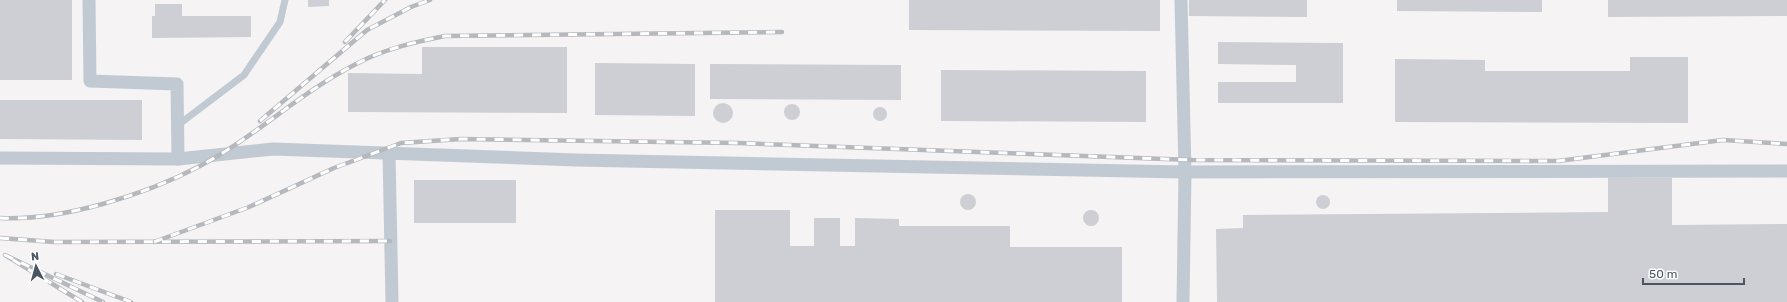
<svg xmlns="http://www.w3.org/2000/svg" width="1787" height="302" viewBox="0 0 1787 302" font-family="Rubik,sans-serif">
  <style>
    .building { fill: #cdcfd5 }
    .lines { fill: none; stroke-linecap: round; stroke-linejoin: round }
    .lane { stroke: #c1cad2; stroke-width: 7 }
    .street { stroke: #c1cad2; stroke-width: 13 }
    .rail-casing { stroke: #b5b8bd; stroke-width: 4.5 }
    .rail { stroke: #fff; stroke-width: 3; stroke-dasharray: 9; stroke-linecap: butt }
  </style>
  <rect width="100%" height="100%" fill="#f5f3f3"/>
  <!-- building -->
  <g class="building">
    <rect x="0" y="0" width="72" height="80"/>
    <path d="M 308,0 L 329,0 L 329,6 L 308,7 Z"/>
    <path d="M 909,0 L 1160,0 L 1160,31 L 909,30 Z"/>
    <path d="M 1189,0 L 1307,0 L 1307,17 L 1189,16 Z"/>
    <path d="M 1397,0 L 1542,0 L 1542,12 L 1397,11 Z"/>
    <path d="M 1608,0 L 1787,0 L 1787,16 L 1608,17 Z"/>
    <path d="M 155,4 L 182,4 L 182,16 L 251,16 L 251,37 L 152,38 L 152,16 L 155,16 Z"/>
    <path d="M 1218,42 L 1343,43 L 1343,103 L 1218,103 L 1218,82 L 1296,82 L 1296,65 L 1218,64 Z"/>
    <path d="M 422,47 L 567,47 L 567,113 L 348,112 L 348,73 L 422,74 Z"/>
    <path d="M 1630,57 L 1688,57 L 1688,123 L 1395,122 L 1395,59 L 1485,60 L 1485,71 L 1630,71 Z"/>
    <path d="M 595,63 L 695,64 L 695,116 L 595,115 Z"/>
    <path d="M 710,64 L 901,65 L 901,100 L 710,99 Z"/>
    <path d="M 941,70 L 1146,71 L 1146,122 L 941,121 Z"/>
    <path d="M 0,100 L 142,100 L 142,140 L 0,139 Z"/>
    <circle cx="723" cy="113" r="10"/>
    <circle cx="792" cy="112" r="8"/>
    <circle cx="880" cy="114" r="7"/>
    <path d="M 1608,178 L 1672,178 L 1672,225 L 1787,224 L 1787,302 L 1217,302 L 1216,229 L 1243,228 L 1243,215 L 1608,212 Z"/>
    <rect x="414" y="180" width="102" height="43"/>
    <circle cx="968" cy="202" r="8"/>
    <circle cx="1323" cy="202" r="7"/>
    <path d="M 715,210 L 790,210 L 790,246 L 814,246 L 814,218 L 840,218 L 840,246 L 855,246 L 855,218 L 899,219 L 899,226 L 1010,226 L 1010,247 L 1122,247 L 1122,302 L 715,302 Z"/>
    <circle cx="1091" cy="218" r="8"/>
  </g>
  <g class="lines">
    <!-- lane -->
    <path class="lane" d="M 178,125 L 244,75 L 280,22 L 285,0"/>
    <!-- street -->
    <g class="street">
      <path d="M 89,0 L 90,81 L 177,84 L 178,159"/>
      <path d="M 389,153 L 392,302"/>
      <path d="M 0,158 L 178,159 L 273,149 L 576,160 L 1185,172 L 1181,0"/>
      <path d="M 1183,302 L 1185,172 L 1787,171"/>
    </g>
    <!-- rail casing -->
    <g class="rail-casing">
      <g id="rail">
        <path d="M 345,42 L 385,0"/>
        <path d="M 260,121 L 367,30 L 411,7 L 430,0"/>
        <path d="M 0,218 C 62,221 145,195 200,166 C 255,137 301,92 356,64 C 384,49 415,42 445,36 L 782,32"/>
        <path d="M 0,238 L 54,242 L 390,241"/>
        <path d="M 154,242 L 249,207 L 334,168 L 401,143 L 461,139 L 738,143 L 1192,160 L 1558,161 L 1723,140 L 1787,144"/>
        <path d="M 56,274 L 131,302"/>
        <path d="M 82,302 L 5,255 L 103,302"/>
      </g>
    </g>
    <!-- rail -->
    <use href="#rail" class="rail"/>
  </g>
  <!-- north arrow -->
  <g transform="translate(36 266) rotate(354)" stroke="#ffffff" stroke-width="3" paint-order="stroke">
  <path d="M0-3L7 15L0 10L-7 15Z" fill="#4a5661"/>
  <text y="-6" font-size="11" font-weight="bold" text-anchor="middle" fill="#4a5661">N</text>
  </g>
  <!-- scale -->
  <path d="M1643 278v6h101v-6" fill="none" stroke="#4a5661" stroke-width="2"/>
  <text x="1649" y="278" font-size="12" fill="#4a5661" stroke="#ffffff" stroke-width="3" paint-order="stroke">50 m</text>
</svg>
